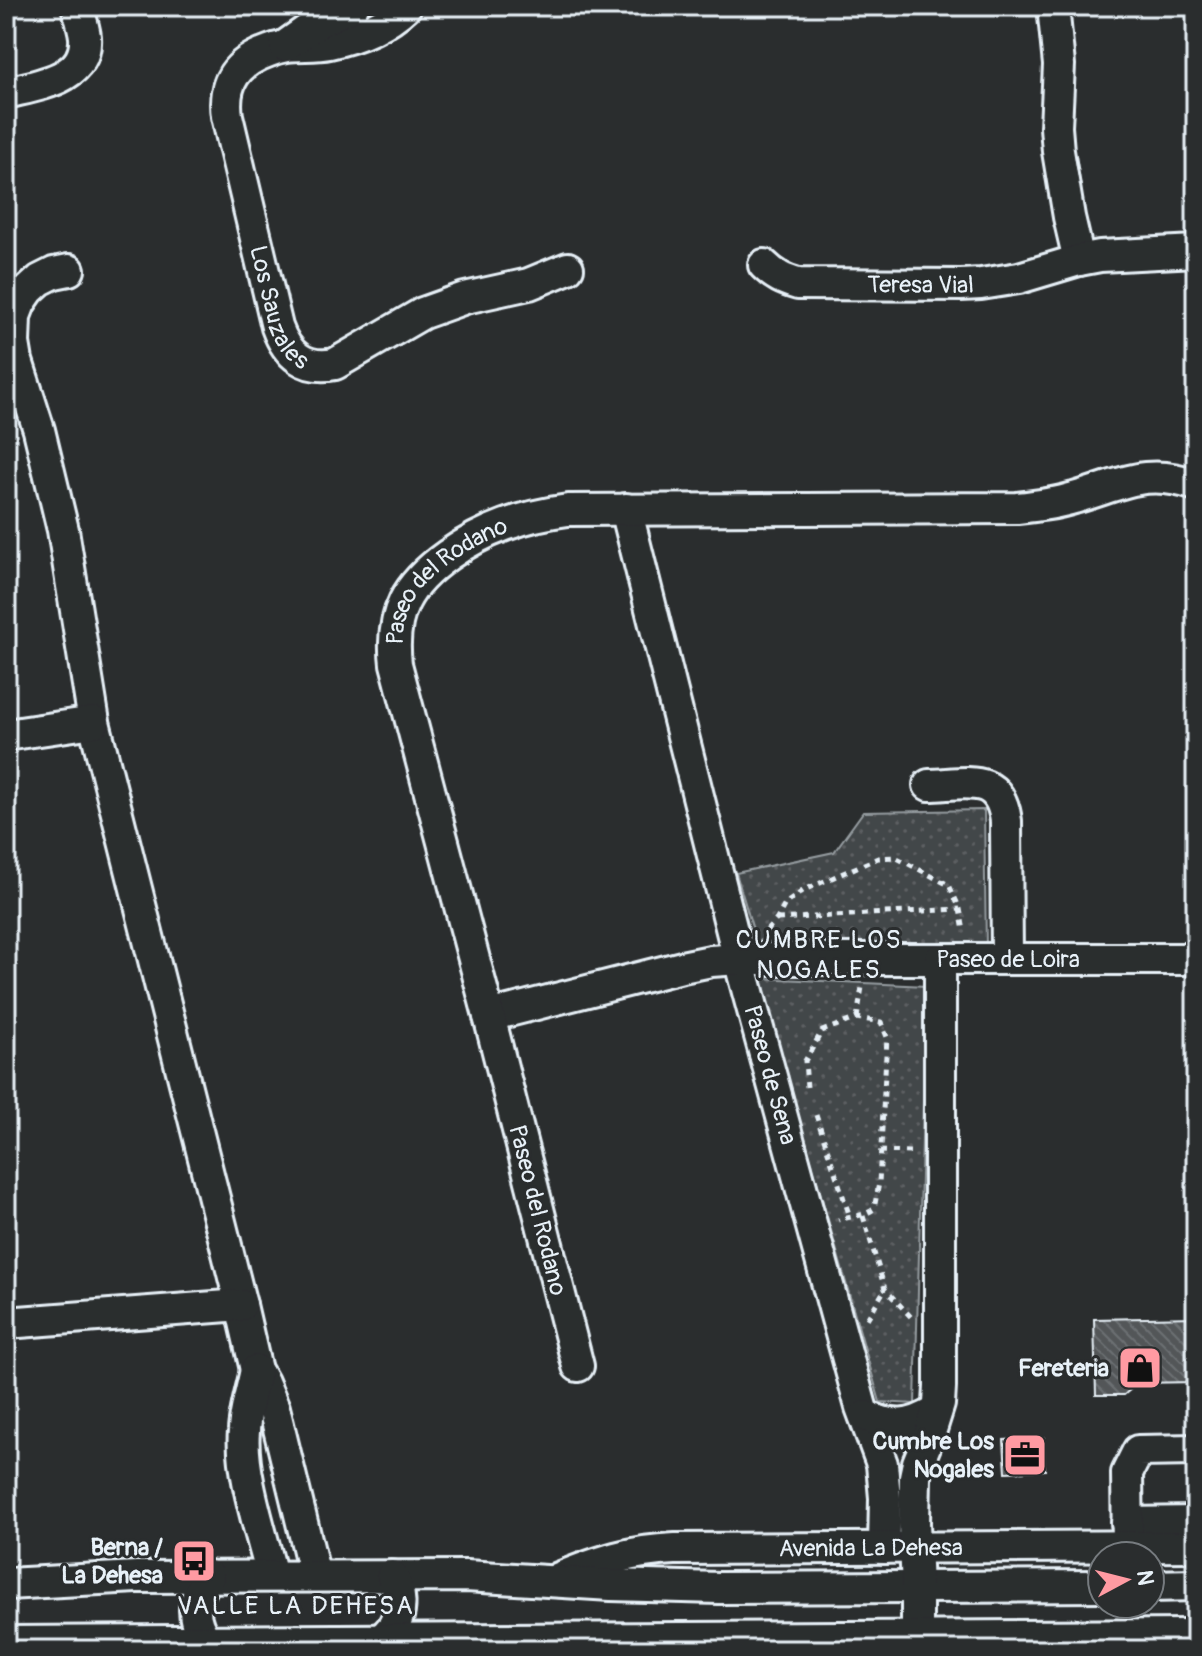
<svg xmlns="http://www.w3.org/2000/svg" width="1202" height="1656" viewBox="0 0 1202 1656" font-family="Pangolin,sans-serif">
  <style>
    .green { fill: url(#green-dots); stroke: #959ca0; stroke-width: 2 }
    .building { fill: url(#building-back-hatch); stroke: #e8f1f8; stroke-width: 2 }
    .lines { fill: none; stroke-linecap: round; stroke-linejoin: round }
    .minor-casing { stroke: #e8f1f8; stroke-width: 36 }
    .path { stroke: #e8f1f8; stroke-width: 5; stroke-dasharray: 6 6; stroke-linecap: butt }
    .minor { stroke: #2a2d2e; stroke-width: 30 }
    .labels { text-anchor: middle; stroke-width: 6; stroke-linejoin: round; paint-order: stroke }
    .street-label { font-size: 24px; fill: #e8f1f8; stroke: #2a2d2e }
    .poi-label { font-size: 24px; font-weight: bold; fill: #e8f1f8; stroke: #2a2d2e; text-anchor: end }
    .neighbourhood-label { font-size: 26px; letter-spacing: 2px; fill: #e8f1f8; stroke: #2a2d2e }
  </style>
  <defs>
    <pattern id="green-dots" width="8" height="8" patternUnits="userSpaceOnUse" patternTransform="scale(2)"><rect width="8" height="8" fill="#424648"/><path d="M2 2h.1M6 6h.1" fill="none" stroke="#5d6163" stroke-width="1.8" stroke-linecap="round"/></pattern>
    <pattern id="building-back-hatch" width="6" height="6" patternUnits="userSpaceOnUse" patternTransform="scale(2)"><rect width="6" height="6" fill="#535759"/><path d="M-1 5l2 2M0 0l6 6M5-1l2 2" fill="none" stroke="#6c7072"/></pattern>
  </defs>
  <rect width="100%" height="100%" fill="#2a2d2e"/>
  <filter id="ink" filterUnits="userSpaceOnUse"><feTurbulence type="fractalNoise" baseFrequency=".0125" numOctaves="2"/><feDisplacementMap in="SourceGraphic" scale="16" xChannelSelector="R" yChannelSelector="G"/><feConvolveMatrix kernelMatrix="1 2 1 2 8 2 1 2 1" color-interpolation-filters="sRGB"/></filter>
  <g filter="url(#ink)">
    <!-- green -->
    <g class="green">
      <path d="M 984,810 L 986,949 L 756,940 L 736,873 L 834,852 L 863,812 Z"/>
      <path d="M 759,978 L 926,986 L 915,1404 L 880,1402 Z"/>
    </g>
    <!-- building -->
    <g class="building">
      <path d="M 1196,1317 L 1196,1382 L 1138,1383 L 1124,1395 L 1096,1395 L 1094,1319 Z"/>
      <path d="M 1044,1438 L 1045,1470 L 1006,1472 L 1004,1440 Z"/>
    </g>
    <g class="lines">
      <!-- minor casing -->
      <g class="minor-casing">
        <g id="minor">
          <path id="s1" d="M 406,6 C 385,26 358,37 329,43 C 315,46 301,44 287,46 C 281,47 274,49 269,51 C 237,62 222,82 227,116 L 277,327 C 287,355 305,370 335,364 L 423,313 L 465,298 L 529,284 L 568,268"/>
          <path d="M 1053,6 L 1059,65 L 1056,127 L 1058,151 L 1069,217 L 1079,260"/>
          <path d="M 285,46 L 319,22 L 353,6"/>
          <path d="M 6,93 C 37,85 88,80 85,37 C 84,27 80,16 77,6"/>
          <path id="s2" d="M 764,265 C 775,276 784,280 798,284 L 961,285 L 981,284 L 1019,278 L 1079,260 L 1100,256 L 1196,251"/>
          <path d="M 69,270 L 54,273 L 40,280 L 29,290 L 20,303 L 15,316 L 14,343 L 17,361 L 39,430 L 63,530 L 94,722 L 241,1305 L 256,1370 L 263,1382 L 274,1408 L 315,1576"/>
          <path id="s3" d="M 626,509 L 739,959 L 861,1407 L 882,1464 L 885,1498 L 884,1548"/>
          <path d="M 6,735 L 94,722"/>
          <path d="M 929,785 C 966,784 1000,772 1006,821 L 1007,959"/>
          <path id="s4" d="M 489,1016 L 682,967 L 711,961 L 739,959 L 1196,959"/>
          <path d="M 6,1323 L 241,1305"/>
          <path id="s5" d="M 578,1366 L 489,1016 L 396,664 C 390,613 407,584 448,555 C 485,529 523,516 568,510 L 1017,508 C 1036,506 1055,504 1074,498 C 1121,485 1145,467 1196,485"/>
          <path d="M 256,1370 C 252,1390 245,1411 244,1431 C 240,1471 262,1535 272,1576"/>
          <path d="M 865,1416 C 894,1428 909,1428 936,1412"/>
          <path d="M 1127,1523 L 1196,1522"/>
          <path d="M 1128,1547 L 1127,1473 L 1138,1451 L 1196,1450"/>
          <path id="s6" d="M 559,1578 C 600,1561 630,1551 675,1549 L 1196,1546"/>
          <path d="M 6,1584 L 137,1577 L 466,1576 L 611,1585 L 719,1588 L 1102,1586"/>
          <path d="M 1150,1586 L 1196,1585"/>
          <path d="M 917,1636 L 917,1587 L 914,1523 L 915,1477 L 918,1463 L 929,1436 L 939,1404 L 940,1387 L 940,959"/>
          <path d="M 379,1640 C 403,1626 404,1598 392,1576"/>
          <path d="M 206,1641 C 190,1617 192,1600 209,1576"/>
          <path d="M 6,1642 L 1196,1635"/>
        </g>
      </g>
      <!-- path -->
      <g class="path">
        <path d="M 777,919 L 960,909"/>
        <path d="M 767,930 L 777,919 L 785,904 L 804,890 L 878,858 L 895,857 L 949,885 L 960,909 L 964,931"/>
        <path d="M 857,1018 L 862,987"/>
        <path d="M 807,1087 L 805,1061 L 822,1031 L 857,1018 L 881,1022 L 887,1037 L 879,1183 L 874,1209 C 862,1217 851,1216 838,1220"/>
        <path d="M 816,1115 L 850,1217"/>
        <path d="M 880,1151 L 911,1152"/>
        <path d="M 863,1216 L 885,1289 L 911,1317"/>
        <path d="M 867,1319 L 885,1289"/>
      </g>
      <!-- minor -->
      <use href="#minor" class="minor"/>
    </g>
  </g>
  <!-- icons -->
  <defs>
    <g id="shop-square" transform="scale(2.3)"><rect x="-9" y="-9" width="18" height="18" rx="4" fill="#ff9aa2" stroke="#2a2d2e"/><path d="M-5-2.5h2.3a2.7 3.5 0 0 1 5.4 0H5L5.5 6h-11ZM-1.5-2.5h3a1.5 2.3 0 0 0-3 0Z" fill="#111"/></g>
    <g id="office-square" transform="scale(2.3)"><rect x="-9" y="-9" width="18" height="18" rx="4" fill="#ff9aa2" stroke="#2a2d2e"/><path d="M-6-3h4V-5.5h4V-3h4V5H-6ZM-1-4.5V-3h2v-1.5ZM-6 0V1H6V0Z" fill="#111"/></g>
    <g id="bus-square" transform="scale(2.3)"><rect x="-9" y="-9" width="18" height="18" rx="4" fill="#ff9aa2" stroke="#2a2d2e"/><path d="M-5-6H5V4H4V6H2V4H-2V6H-4V4H-5ZM-3.5-4V0h7V-4ZM-3.5 1.2v1.5H-2V1.2ZM2 1.2v1.5H3.5V1.2Z" fill="#111"/></g>
  </defs>
  <g fill-rule="evenodd">
    <use href="#shop-square" x="1140" y="1368"/>
    <use href="#office-square" x="1025" y="1455"/>
    <use href="#bus-square" x="194" y="1561"/>
  </g>
  <g class="labels">
    <!-- street labels -->
    <g class="street-label">
      <text dy="8" stroke="none"><textPath href="#s2" startOffset="162">Teresa Vial</textPath></text>
      <text dy="8" stroke="none"><textPath href="#s1" startOffset="432">Los Sauzales</textPath></text>
      <text dy="8" stroke="none"><textPath href="#s5" startOffset="832">Paseo del Rodano</textPath></text>
      <text dy="8" stroke="none"><textPath href="#s4" startOffset="526">Paseo de Loira</textPath></text>
      <text dy="8" stroke="none"><textPath href="#s3" startOffset="584">Paseo de Sena</textPath></text>
      <text transform="translate(538 1210) rotate(76)" y="8">Paseo del Rodano</text>
      <text dy="8" stroke="none"><textPath href="#s6" startOffset="316">Avenida La Dehesa</textPath></text>
    </g>
    <!-- poi labels -->
    <g class="poi-label">
      <text x="1109" y="1376">Fereteria</text>
      <text x="994" y="1449">Cumbre Los<tspan x="994" dy="28">Nogales</tspan></text>
      <text x="163" y="1555">Berna /<tspan x="163" dy="28">La Dehesa</tspan></text>
    </g>
    <!-- neighbourhood labels -->
    <g class="neighbourhood-label">
      <text x="819" y="948">CUMBRE LOS<tspan x="819" dy="30">NOGALES</tspan></text>
      <text x="296" y="1614">VALLE LA DEHESA</text>
    </g>
  </g>
  <!-- margin -->
  <rect width="1202" height="1656" fill="none" stroke="#2a2d2e" stroke-width="32"/>
  <rect x="16" y="16" width="1170" height="1624" fill="none" stroke="#e8f1f8" stroke-width="3" filter="url(#ink)"/>
  <!-- north arrow -->
  <g transform="translate(1126 1580) rotate(83)"><circle r="38" fill="#2a2d2e" stroke="#767b7f" stroke-width="2"/>
  <path d="M0-6L14 30L0 20L-14 30Z" fill="#ff9aa2"/>
  <text y="-12" font-size="22" font-weight="bold" text-anchor="middle" fill="#e8f1f8">N</text>
  </g>
</svg>
